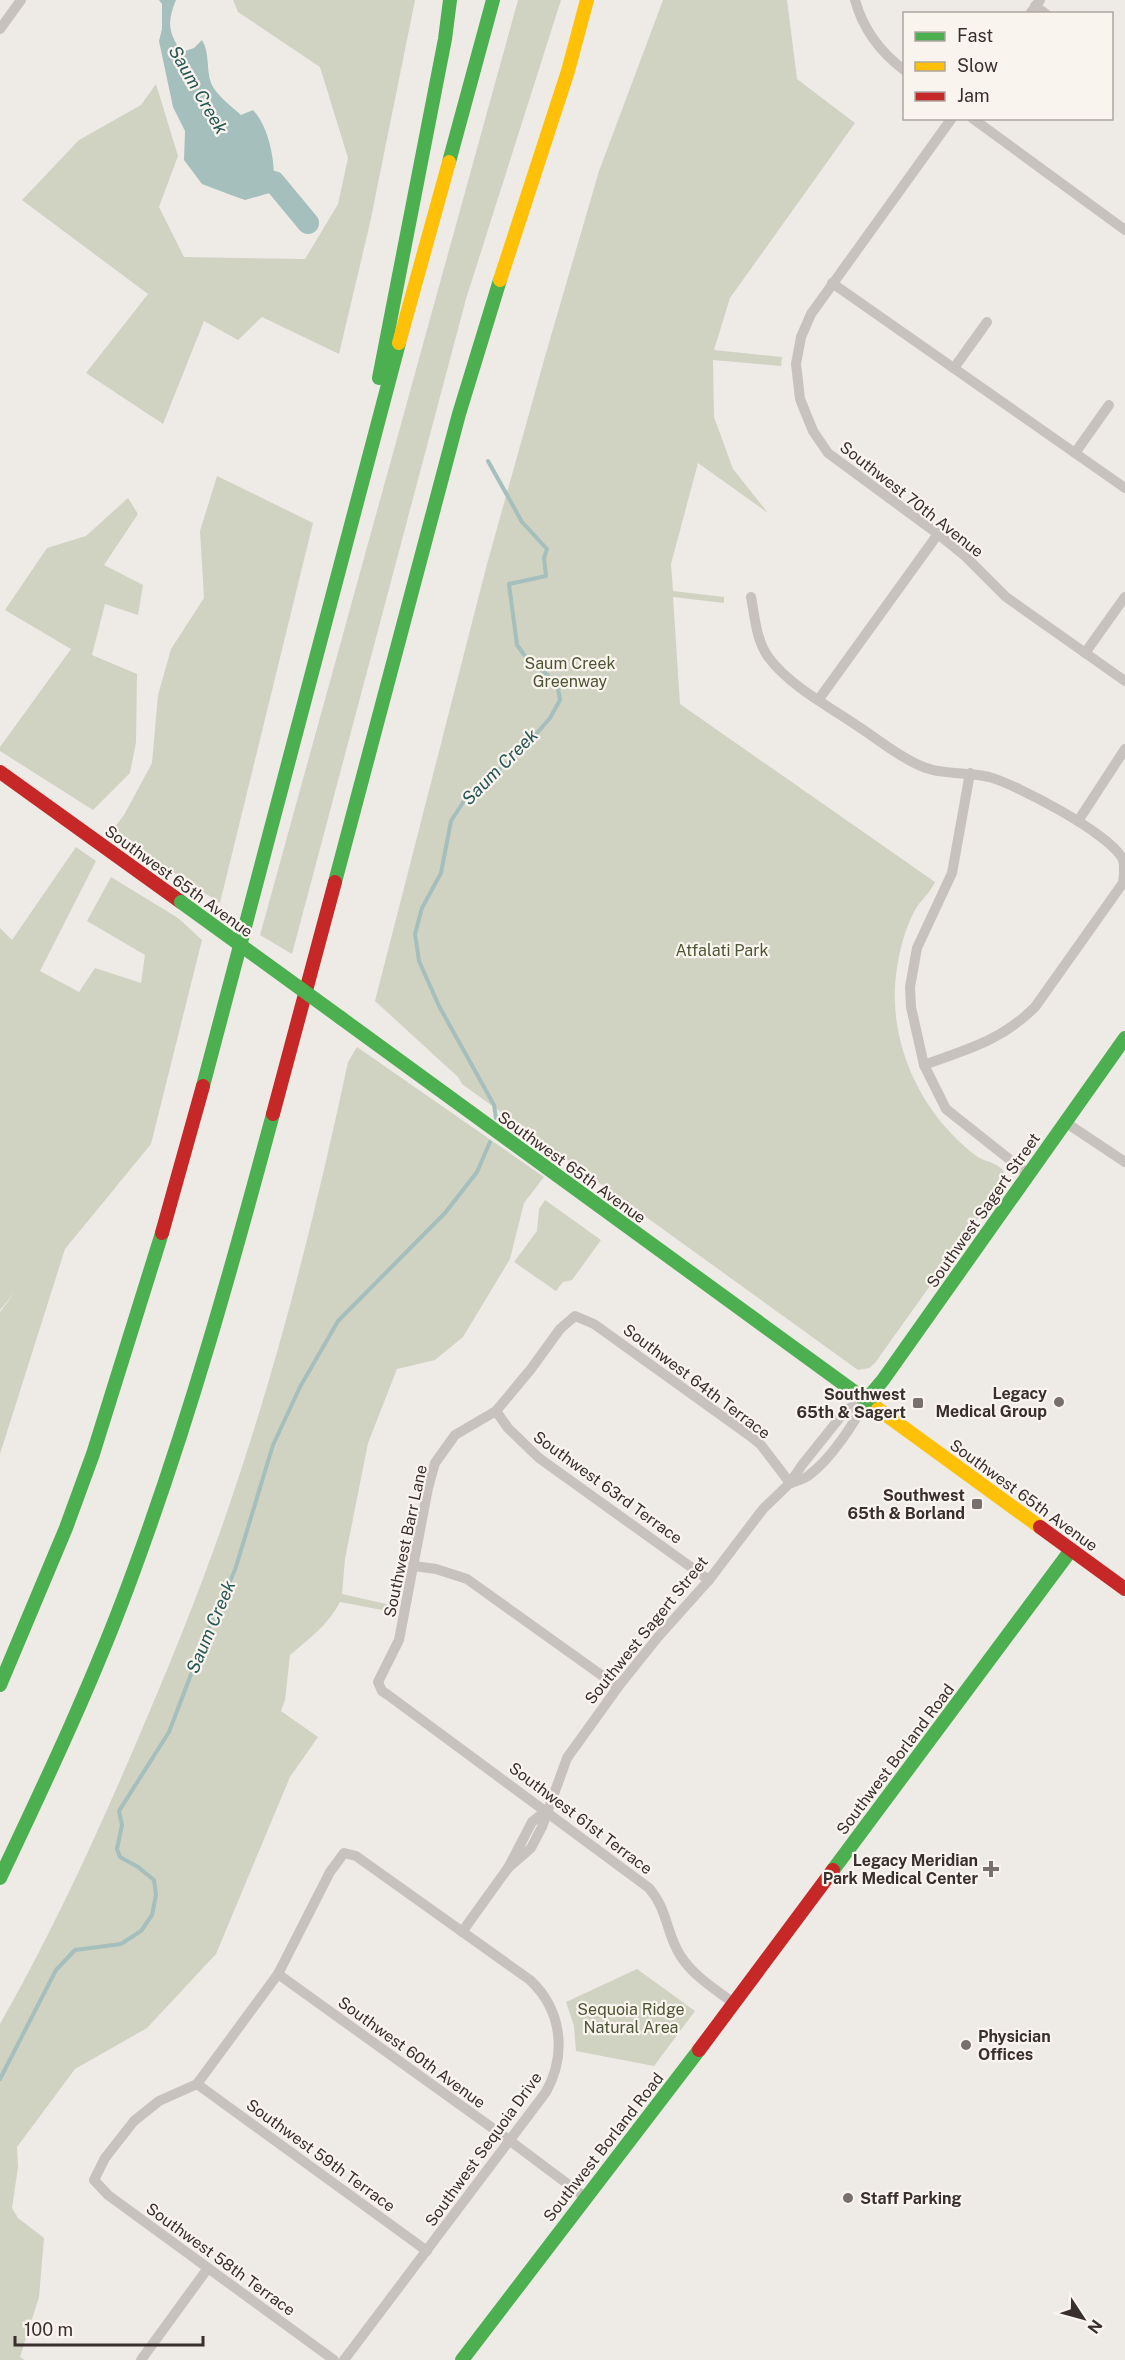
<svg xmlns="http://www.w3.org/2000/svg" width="1125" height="2360" viewBox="0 0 1125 2360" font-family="'Public Sans',sans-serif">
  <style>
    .green { fill: #d1d3c2 }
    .water { fill: #a4bfbc }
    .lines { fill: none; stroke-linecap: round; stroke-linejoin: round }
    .stream { stroke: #a4bfbc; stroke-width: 4 }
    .river { stroke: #a4bfbc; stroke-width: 22 }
    .street { stroke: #c8c2be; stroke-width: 10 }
    .fast { stroke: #4caf50; stroke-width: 14 }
    .slow { stroke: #ffc107; stroke-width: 14 }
    .jam { stroke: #c62828; stroke-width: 14 }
    .fast-bridge { stroke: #4caf50; stroke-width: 14 }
    .poi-dot { fill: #78706e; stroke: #faf4ef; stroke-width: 2 }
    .labels { text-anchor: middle; stroke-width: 4.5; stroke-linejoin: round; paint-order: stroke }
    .street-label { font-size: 16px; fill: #392f2d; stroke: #faf4ef }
    .park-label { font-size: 16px; fill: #4c5533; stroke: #faf4ef }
    .poi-label { font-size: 16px; font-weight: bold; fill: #392f2d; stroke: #faf4ef; text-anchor: end }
    .water-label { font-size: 18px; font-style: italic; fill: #265756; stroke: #faf4ef }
  </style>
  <rect width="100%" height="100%" fill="#eeeae6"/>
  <!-- green -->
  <g class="green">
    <path d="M 233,0 L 415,0 L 370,223 L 339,354 L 262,317 L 238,340 L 204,321 L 163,424 L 86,373 L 148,294 L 22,200 L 79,140 L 141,105 L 156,84 L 178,156 L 159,207 L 184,257 L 305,259 L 338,204 L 348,158 L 320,67 L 238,12 Z"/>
    <path d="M 518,0 L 561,0 L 466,299 L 292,954 L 260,935 Z"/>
    <path d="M 663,0 L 787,0 L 797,79 L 855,123 L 730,298 L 714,350 L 782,357 L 781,366 L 713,360 L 714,417 L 733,469 L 768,513 L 698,463 L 671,564 L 673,591 L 724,597 L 724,603 L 673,597 L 680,704 L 935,882 C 929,895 920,900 914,912 C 905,929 900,949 897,968 C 888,1023 907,1080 941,1122 C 952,1135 964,1147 978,1157 C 986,1162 995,1162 1002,1169 C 1005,1173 1004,1177 1004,1182 L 875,1363 L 869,1368 L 858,1370 L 462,1084 L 458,1077 L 375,1001 L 487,564 L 546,353 L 599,171 Z"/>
    <path d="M 217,476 L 313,523 L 220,903 L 111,832 L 124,815 L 152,763 L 158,695 L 171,649 L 204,598 L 200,531 Z"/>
    <path d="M 128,498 L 138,514 L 104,565 L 143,585 L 138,615 L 105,604 L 92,655 L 137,674 L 136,742 L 130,773 L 93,810 L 0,751 L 0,747 L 71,649 L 5,610 L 47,548 L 86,536 Z"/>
    <path d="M 76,847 L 96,861 L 40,971 L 79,992 L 95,968 L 141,983 L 145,955 L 87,921 L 111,877 L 178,918 L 202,940 L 151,1144 L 65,1249 L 0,1454 L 0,1312 L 15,1292 L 0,1310 L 0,928 L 12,940 Z"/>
    <path d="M 357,1047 L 544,1177 L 524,1203 L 510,1259 L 463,1337 L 435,1360 L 397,1369 L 368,1443 L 345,1559 L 342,1594 L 395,1606 L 393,1612 L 340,1602 C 328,1625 310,1638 290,1655 L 285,1700 L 281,1711 L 318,1737 L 290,1777 L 216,1954 L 147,2028 L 75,2069 L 17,2147 L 18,2167 L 12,2208 L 18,2218 L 44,2238 L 39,2297 L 20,2357 L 25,2360 L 0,2360 L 0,2024 C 52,1933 96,1837 137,1741 C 170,1664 202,1586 229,1506 C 279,1360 316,1212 348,1062 Z"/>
    <path d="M 545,1200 L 601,1240 L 572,1280 L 563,1282 L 556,1291 L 514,1262 L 537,1231 L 539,1209 Z"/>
    <path d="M 637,1969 L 695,2011 L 654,2066 L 576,2051 L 574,2026 L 566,2002 Z"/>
  </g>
  <!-- water -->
  <path class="water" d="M 159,0 L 176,0 C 167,21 168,34 182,52 L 194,48 L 202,40 C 210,53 206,69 211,83 C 216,95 232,107 241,115 L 253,110 C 270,128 277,168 273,192 L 245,200 L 231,195 L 202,184 L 184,160 L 185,131 L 173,107 L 159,41 L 162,29 L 162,4 Z"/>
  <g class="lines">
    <!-- stream -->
    <g class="stream">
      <path d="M 488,461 L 522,522 L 547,549 L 544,558 L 546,576 L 509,584 L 517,645 L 525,656 L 557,683 L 560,700 L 550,718 L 525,747 L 466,798 L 451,821 L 441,873 L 422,908 L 415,934 L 419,961 L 439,1006 L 494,1105 L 496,1118"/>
      <path d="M 0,2079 L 56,1970 L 75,1950 L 121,1944 L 141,1931 L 152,1915 L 156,1895 L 154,1880 L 138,1867 L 120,1857 L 117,1849 L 122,1825 L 119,1811 L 169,1732 L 208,1630 L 235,1570 L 273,1445 L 300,1387 L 338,1321 L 445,1213 L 477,1172 L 490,1142"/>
    </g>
    <!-- river -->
    <path class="river" d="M 274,182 L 308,223"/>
    <!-- street -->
    <g class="street">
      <path d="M 855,0 C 863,29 880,52 904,70"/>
      <path d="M 1035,6 L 1046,14"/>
      <path d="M 1030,14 L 1040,0"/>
      <path d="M 0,29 L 21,0"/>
      <path d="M 952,118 L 811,314 L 801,337 L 796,364 L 800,399 L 813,431 L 828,453 L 938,534 L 964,555 L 1006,597 L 1125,681"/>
      <path d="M 972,118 L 1125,230"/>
      <path d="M 832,283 L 1125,488"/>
      <path d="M 954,368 L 987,322"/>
      <path d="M 1075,453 L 1109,405"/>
      <path d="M 751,597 C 755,617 756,641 769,658 C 791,687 830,707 859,727 C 879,740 899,757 921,766 C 942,775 967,772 989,777 C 1016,784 1113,835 1123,860 C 1125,867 1124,875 1123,883 L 1035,1007 C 1001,1041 967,1049 924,1065"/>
      <path d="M 1085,653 L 1125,597"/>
      <path d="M 819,699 L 938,534"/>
      <path d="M 970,773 L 952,873 L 917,948 L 910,987 L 911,1007 L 924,1065 L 946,1109 L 1028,1174"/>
      <path d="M 1078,821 L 1125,749"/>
      <path d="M 1065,1122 L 1125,1162"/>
      <path d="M 496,1411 L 508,1428 L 539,1458 L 709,1580"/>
      <path d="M 791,1483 C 796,1481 804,1479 808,1476 C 831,1459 854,1424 866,1400"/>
      <path d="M 414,1566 L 436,1569 L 467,1579 L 618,1687"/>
      <path d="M 508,1868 L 531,1848 L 542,1827 L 567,1758 L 618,1687 L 658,1637 L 709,1580 L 763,1509 L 790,1483 L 802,1465 L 846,1410 L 866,1400"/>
      <path d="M 462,1932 L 508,1868 L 532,1822 L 547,1810"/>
      <path d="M 278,1974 L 509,2140 L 585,2197"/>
      <path d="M 735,2004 C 716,1990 693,1976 680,1955 C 666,1933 668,1910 649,1888 L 388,1695 L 382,1691 L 378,1682 L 399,1640 L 428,1488 L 435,1463 L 455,1435 L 496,1411 L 531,1369 L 560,1329 L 575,1316 L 594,1324 L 750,1436 L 761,1445 L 790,1483"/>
      <path d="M 197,2084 L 427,2251"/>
      <path d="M 141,2360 L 208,2268"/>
      <path d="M 334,2360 L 108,2195 L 94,2180 L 105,2158 L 134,2121 L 159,2101 L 197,2084 L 278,1974 L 330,1872 L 344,1853 L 356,1856 L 530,1980 C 562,2010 567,2054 546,2092 L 344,2360"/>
    </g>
    <!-- fast -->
    <g class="fast">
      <path d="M 449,162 L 493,0"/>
      <path d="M 379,378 L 445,39 L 450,0"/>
      <path d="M 335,882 L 459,414 L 500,280"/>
      <path d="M 341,1018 L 878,1409"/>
      <path d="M 203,1086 L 399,343"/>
      <path d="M 866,1400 L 883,1380 L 1125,1038"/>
      <path d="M 0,1685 L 66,1528 L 93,1454 L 162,1233"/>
      <path d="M 833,1870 L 1071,1550"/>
      <path d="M 0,1878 C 48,1777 96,1675 134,1570 C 189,1421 232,1267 273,1114"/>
      <path d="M 462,2360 L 699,2050"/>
    </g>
    <!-- slow -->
    <g class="slow">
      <path d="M 500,280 L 568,71 L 587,0"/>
      <path d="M 399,343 L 449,162"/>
      <path d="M 878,1409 L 1040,1527"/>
    </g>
    <!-- jam -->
    <g class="jam">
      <path d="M 0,772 L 181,902"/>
      <path d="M 273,1114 L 335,882"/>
      <path d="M 162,1233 L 203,1086"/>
      <path d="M 1040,1527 L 1125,1589"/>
      <path d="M 699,2050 L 833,1870"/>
    </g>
    <!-- fast-bridge -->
    <path class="fast-bridge" d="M 181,902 L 341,1018"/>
  </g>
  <!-- markers -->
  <g class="poi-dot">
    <circle cx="1059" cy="1402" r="6"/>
    <rect x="912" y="1397" width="12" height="12" rx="3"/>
    <rect x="971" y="1498" width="12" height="12" rx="3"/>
    <path d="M988 1860h6v6h6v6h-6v6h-6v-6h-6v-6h6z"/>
    <circle cx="966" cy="2045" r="6"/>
    <circle cx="848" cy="2198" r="6"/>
  </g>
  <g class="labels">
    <!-- street labels -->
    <g class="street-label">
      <text transform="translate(912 499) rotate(38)" y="6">Southwest 70th Avenue</text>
      <text transform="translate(179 881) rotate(36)" y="6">Southwest 65th Avenue</text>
      <text transform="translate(572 1167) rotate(36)" y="6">Southwest 65th Avenue</text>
      <text transform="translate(983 1210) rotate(-55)" y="6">Southwest Sagert Street</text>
      <text transform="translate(697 1381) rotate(37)" y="6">Southwest 64th Terrace</text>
      <text transform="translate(608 1487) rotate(36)" y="6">Southwest 63rd Terrace</text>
      <text transform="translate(1024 1495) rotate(36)" y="6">Southwest 65th Avenue</text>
      <text transform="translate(405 1541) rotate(-78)" y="6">Southwest Barr Lane</text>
      <text transform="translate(646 1630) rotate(-51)" y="6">Southwest Sagert Street</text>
      <text transform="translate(895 1759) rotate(-53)" y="6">Southwest Borland Road</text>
      <text transform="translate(581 1818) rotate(37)" y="6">Southwest 61st Terrace</text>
      <text transform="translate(412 2052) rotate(36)" y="6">Southwest 60th Avenue</text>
      <text transform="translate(603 2147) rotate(-52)" y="6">Southwest Borland Road</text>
      <text transform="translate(483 2149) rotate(-54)" y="6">Southwest Sequoia Drive</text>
      <text transform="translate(321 2155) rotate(36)" y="6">Southwest 59th Terrace</text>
      <text transform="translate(221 2259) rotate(36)" y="6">Southwest 58th Terrace</text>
    </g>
    <!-- park labels -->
    <g class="park-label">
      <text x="570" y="669">Saum Creek<tspan x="570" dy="18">Greenway</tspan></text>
      <text x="722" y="956">Atfalati Park</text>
      <text x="631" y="2015">Sequoia Ridge<tspan x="631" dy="18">Natural Area</tspan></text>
    </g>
    <!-- poi labels -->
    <g class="poi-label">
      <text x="1047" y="1399">Legacy<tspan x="1047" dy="18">Medical Group</tspan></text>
      <text x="906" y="1400">Southwest<tspan x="906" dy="18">65th &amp; Sagert</tspan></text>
      <text x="965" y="1501">Southwest<tspan x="965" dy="18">65th &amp; Borland</tspan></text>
      <text x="978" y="1866">Legacy Meridian<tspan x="978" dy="18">Park Medical Center</tspan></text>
      <text x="978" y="2042" text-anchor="start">Physician<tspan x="978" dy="18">Offices</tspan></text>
      <text x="860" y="2204" text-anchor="start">Staff Parking</text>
    </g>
    <!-- water labels -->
    <g class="water-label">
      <text transform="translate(198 90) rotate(60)" y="6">Saum Creek</text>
      <text transform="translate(500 767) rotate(-45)" y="6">Saum Creek</text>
      <text transform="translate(211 1627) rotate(-67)" y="6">Saum Creek</text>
    </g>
  </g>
  <!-- legend -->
  <rect x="903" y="12" width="210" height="108" fill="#faf4ef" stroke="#ada5a1" stroke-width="1.5"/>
  <rect x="915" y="32" width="30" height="9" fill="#4caf50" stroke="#ada5a1" stroke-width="1.5"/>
  <text x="957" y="42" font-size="18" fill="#392f2d">Fast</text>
  <rect x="915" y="62" width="30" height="9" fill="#ffc107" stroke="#ada5a1" stroke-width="1.5"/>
  <text x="957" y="72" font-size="18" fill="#392f2d">Slow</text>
  <rect x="915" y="92" width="30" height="9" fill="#c62828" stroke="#ada5a1" stroke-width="1.5"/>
  <text x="957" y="102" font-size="18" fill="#392f2d">Jam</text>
  <!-- north arrow -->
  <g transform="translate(1083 2318) rotate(126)" stroke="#faf4ef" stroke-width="4.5" paint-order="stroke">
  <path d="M0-4.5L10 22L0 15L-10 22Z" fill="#392f2d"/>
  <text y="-9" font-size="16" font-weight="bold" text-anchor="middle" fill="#392f2d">N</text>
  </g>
  <!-- scale -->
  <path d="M15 2336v9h188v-9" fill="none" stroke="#392f2d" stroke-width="3"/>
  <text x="24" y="2336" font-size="18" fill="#392f2d" stroke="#faf4ef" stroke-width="4.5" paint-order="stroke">100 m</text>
</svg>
